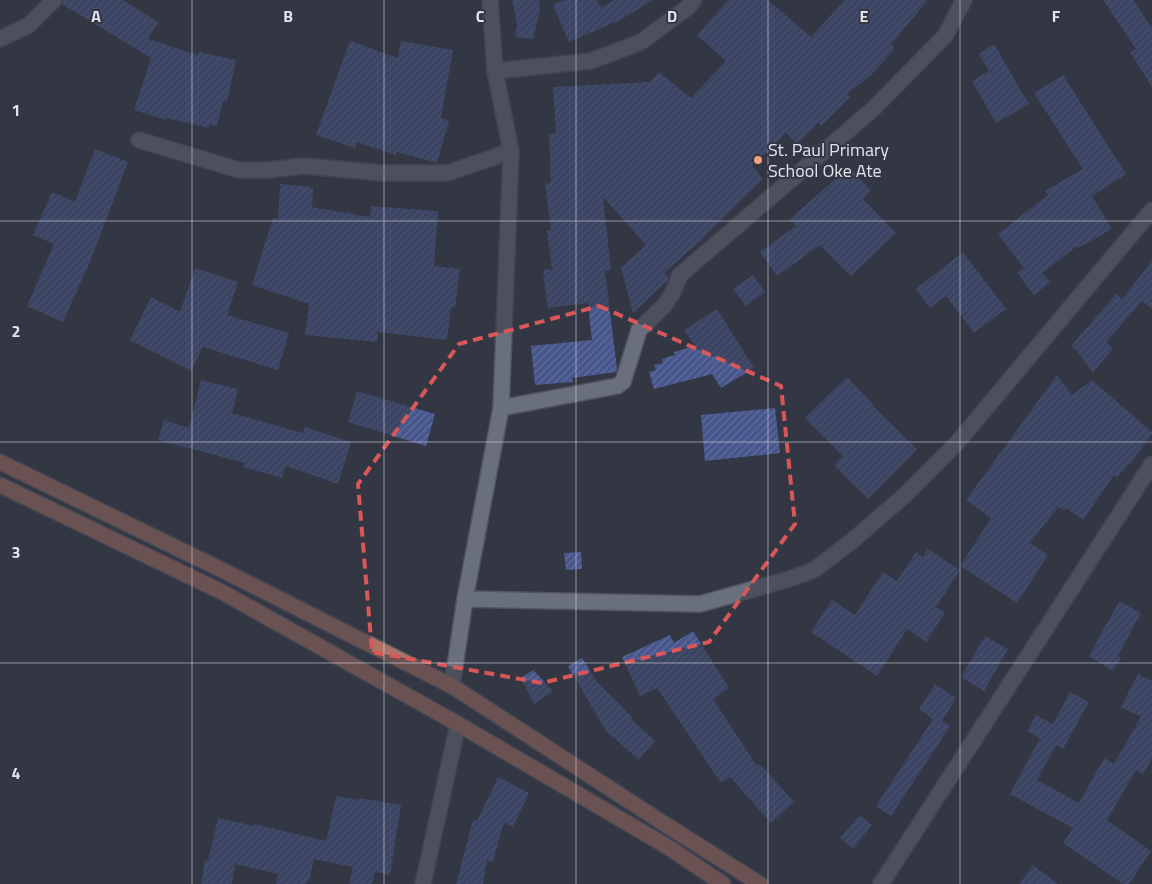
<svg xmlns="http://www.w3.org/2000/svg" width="1152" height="884" viewBox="0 0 1152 884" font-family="'Titillium Web',sans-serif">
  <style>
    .building { fill: url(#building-hatch) }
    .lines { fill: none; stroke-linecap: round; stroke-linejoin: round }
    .minor-casing { stroke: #525561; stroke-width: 18 }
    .major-casing { stroke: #525561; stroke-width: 18 }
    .minor { stroke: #6a6f7d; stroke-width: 15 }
    .major { stroke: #ad7366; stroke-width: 15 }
    .marked { fill: none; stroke: #d95759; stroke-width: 4; stroke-dasharray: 10 6; stroke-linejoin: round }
    .grid { fill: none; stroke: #e1e4ed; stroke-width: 1; stroke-opacity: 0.55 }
    .poi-dot { fill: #f39f85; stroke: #333744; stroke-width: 2 }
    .labels { text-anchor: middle; stroke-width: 4; stroke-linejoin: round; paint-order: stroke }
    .poi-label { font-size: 18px; fill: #e1e4ed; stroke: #333744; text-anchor: start }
    .grid-label { font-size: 16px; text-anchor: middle; font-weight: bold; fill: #e1e4ed; stroke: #333744; stroke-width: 4; stroke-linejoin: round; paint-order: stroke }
  </style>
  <defs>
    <pattern id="building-hatch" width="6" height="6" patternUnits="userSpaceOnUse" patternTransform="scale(1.25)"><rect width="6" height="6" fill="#47568c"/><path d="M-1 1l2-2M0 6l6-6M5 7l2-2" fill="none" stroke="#616e9c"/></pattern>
  </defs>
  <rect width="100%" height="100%" fill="#333744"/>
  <!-- building -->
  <g class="building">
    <path d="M 63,0 L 123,0 L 158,22 L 148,39 L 198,55 L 199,52 L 236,60 L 227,102 L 223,101 L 217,126 L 209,124 L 209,128 L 166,118 L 166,120 L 134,110 L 151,58 L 62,4 Z"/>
    <path d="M 512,0 L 539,0 L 540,9 L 533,39 L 515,37 L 517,24 Z"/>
    <path d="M 564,0 L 597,0 L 601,8 L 614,0 L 653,0 L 622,19 L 569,42 L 553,5 Z"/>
    <path d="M 728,0 L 768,0 L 811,37 L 845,0 L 928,0 L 891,44 L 895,48 L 870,76 L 847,94 L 850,97 L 821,126 L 818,123 L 797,144 L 786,133 L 752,166 L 763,179 L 700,241 L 664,273 L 669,278 L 668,280 L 633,313 L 621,268 L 646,245 L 603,197 L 611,270 L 605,271 L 617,369 L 616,372 L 572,378 L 573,382 L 535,385 L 531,346 L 592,340 L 588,303 L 548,308 L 543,270 L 552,269 L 547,231 L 551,230 L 545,184 L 551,183 L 549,134 L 556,134 L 553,87 L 650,82 L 659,72 L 691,98 L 726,61 L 697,35 Z"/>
    <path d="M 1103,0 L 1133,0 L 1152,28 L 1152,87 L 1130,52 L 1136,49 Z"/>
    <path d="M 350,41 L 398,58 L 401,41 L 453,50 L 441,118 L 449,121 L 437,163 L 397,152 L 396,155 L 357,142 L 355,148 L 316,135 Z"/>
    <path d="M 994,44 L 1029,104 L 996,123 L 972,81 L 989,71 L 979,54 Z"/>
    <path d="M 1063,75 L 1126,174 L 1092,196 L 1112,229 L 1078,248 L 1077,246 L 1042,273 L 1050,282 L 1034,295 L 1017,273 L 1024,268 L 998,234 L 1048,195 L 1045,191 L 1083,169 L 1034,93 Z"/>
    <path d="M 95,149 L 128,162 L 90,262 L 63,322 L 27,306 L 54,244 L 33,235 L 52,192 L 75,202 Z"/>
    <path d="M 849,167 L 871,191 L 863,199 L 896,233 L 851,276 L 820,245 L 777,276 L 760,252 L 796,226 L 790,219 Z"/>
    <path d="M 280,184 L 313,187 L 312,207 L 370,217 L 371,206 L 438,211 L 434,266 L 460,269 L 455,308 L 451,307 L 447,340 L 378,332 L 377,342 L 305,335 L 309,304 L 252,285 L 273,218 L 278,219 Z"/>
    <path d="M 963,252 L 1006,309 L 974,333 L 946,296 L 930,308 L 916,289 Z"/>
    <path d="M 1152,261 L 1152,309 L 1142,301 L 1106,342 L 1113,348 L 1093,373 L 1077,351 L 1071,346 L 1116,294 L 1122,299 Z"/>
    <path d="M 195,268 L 238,282 L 227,315 L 289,333 L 278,370 L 203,347 L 191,371 L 130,340 L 151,297 L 180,312 Z"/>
    <path d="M 753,275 L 765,292 L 746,306 L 733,289 Z"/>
    <path d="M 717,309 L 754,368 L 721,388 L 712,374 L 654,389 L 649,372 L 656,370 L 654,365 L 663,363 L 662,359 L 675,355 L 674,352 L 695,346 L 684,330 Z"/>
    <path d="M 1057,375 L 1072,395 L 1092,380 L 1152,432 L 1152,434 L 1130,464 L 1129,463 L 1117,478 L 1114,475 L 1083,520 L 1066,508 L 1064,511 L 1058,507 L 1030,543 L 1048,555 L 1017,603 L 960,566 L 991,518 L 966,500 Z"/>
    <path d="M 847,377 L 874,405 L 873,406 L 917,449 L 868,499 L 834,465 L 843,456 L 805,418 Z"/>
    <path d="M 201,380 L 238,389 L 232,413 L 303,433 L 305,427 L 351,442 L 338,484 L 286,466 L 282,478 L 243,467 L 245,463 L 158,440 L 164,420 L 189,428 Z"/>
    <path d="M 357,391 L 435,414 L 426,446 L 348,422 Z"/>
    <path d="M 775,408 L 780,453 L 705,461 L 701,415 Z"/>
    <path d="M 928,549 L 960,570 L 936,607 L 945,613 L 926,642 L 907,629 L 877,676 L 811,632 L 832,600 L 855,615 L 883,572 L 897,581 L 916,552 L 923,557 Z"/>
    <path d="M 581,552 L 582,569 L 566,570 L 564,553 Z"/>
    <path d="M 1119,601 L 1141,613 L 1118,656 L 1121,658 L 1113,671 L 1089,656 Z"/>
    <path d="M 693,631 L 729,688 L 713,699 L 757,766 L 760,764 L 794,802 L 771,823 L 730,777 L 721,783 L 657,688 L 640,696 L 622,657 L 670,635 L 674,643 Z"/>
    <path d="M 985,636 L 1008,649 L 984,691 L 961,677 Z"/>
    <path d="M 582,658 L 597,682 L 632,717 L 631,719 L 655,741 L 639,760 L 606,731 L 568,666 Z"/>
    <path d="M 533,670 L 553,691 L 534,704 L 521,678 Z"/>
    <path d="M 1138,674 L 1152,681 L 1152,759 L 1143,774 L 1136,770 L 1107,820 L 1151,851 L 1129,884 L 1123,884 L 1063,843 L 1073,828 L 1010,794 L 1040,738 L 1027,731 L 1036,715 L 1053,724 L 1070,692 L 1089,702 L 1063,749 L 1056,745 L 1037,780 L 1079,803 L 1104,758 L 1114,764 L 1141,717 L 1121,707 Z"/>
    <path d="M 935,684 L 956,698 L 942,721 L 950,726 L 891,816 L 876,806 L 933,719 L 919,709 Z"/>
    <path d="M 498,777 L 529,793 L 513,827 L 504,822 L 493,862 L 487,860 L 483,884 L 456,884 L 473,820 L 477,821 Z"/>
    <path d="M 336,796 L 358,800 L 359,798 L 401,805 L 390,875 L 375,872 L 372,884 L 349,884 L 353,867 L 314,859 L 309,881 L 307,881 L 306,884 L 276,884 L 278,874 L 235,864 L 232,884 L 201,884 L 205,860 L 208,861 L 218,818 L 254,826 L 254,824 L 326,841 Z"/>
    <path d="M 860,815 L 872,825 L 853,849 L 840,838 Z"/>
    <path d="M 1033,865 L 1058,884 L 1019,884 Z"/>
  </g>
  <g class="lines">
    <!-- minor casing -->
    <g class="minor-casing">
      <g id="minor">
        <path d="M 0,39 L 29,25 L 54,0"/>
        <path d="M 495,71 L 591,61 L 641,42 L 687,8 L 694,0"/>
        <path d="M 139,140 L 239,170 L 269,170 L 303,166 L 383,173 L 448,173 L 511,151"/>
        <path d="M 501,408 L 617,386 L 623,382 L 639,330 L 664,306 L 673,292 L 680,275 L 872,110 L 945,36 L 964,0"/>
        <path d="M 465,599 L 700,604 L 786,580 L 814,570 L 852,541 L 905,495 L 956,444 L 1152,210"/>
        <path d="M 452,686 L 465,599 L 501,408 L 511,151 L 495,71 L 490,0"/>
        <path d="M 423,884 L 458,724"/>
        <path d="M 881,884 L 1152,464"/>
      </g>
    </g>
    <!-- major casing -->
    <g class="major-casing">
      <g id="major">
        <path d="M 0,462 L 224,571 L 452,686 L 663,823 L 760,884"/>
        <path d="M 0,485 L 222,592 L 458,724 L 668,847 L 723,884"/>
      </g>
    </g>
    <!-- minor -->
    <use href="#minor" class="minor"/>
    <!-- major -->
    <use href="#major" class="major"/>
  </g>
  <!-- marked area -->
  <path d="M0 0H1152V884H0ZM 599,306 L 781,386 L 795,524 L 709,642 L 542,683 L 372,652 L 358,484 L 459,344 Z" fill="#333744" fill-opacity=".55" fill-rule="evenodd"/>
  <path class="marked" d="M 599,306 L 781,386 L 795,524 L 709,642 L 542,683 L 372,652 L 358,484 L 459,344 Z"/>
  <!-- grid -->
  <path class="grid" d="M 192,0 L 192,884M 384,0 L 384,884M 576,0 L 576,884M 768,0 L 768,884M 960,0 L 960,884M 0,221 L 1152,221M 0,442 L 1152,442M 0,663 L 1152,663"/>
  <!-- markers -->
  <circle class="poi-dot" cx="758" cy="160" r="5"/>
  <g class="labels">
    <!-- poi labels -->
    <g class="poi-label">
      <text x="768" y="156">St. Paul Primary<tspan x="768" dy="21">School Oke Ate</tspan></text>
    </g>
  </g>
  <g class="grid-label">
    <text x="96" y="22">A</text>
    <text x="288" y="22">B</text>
    <text x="480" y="22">C</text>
    <text x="672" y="22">D</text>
    <text x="864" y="22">E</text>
    <text x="1056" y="22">F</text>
    <text x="16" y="116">1</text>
    <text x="16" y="337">2</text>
    <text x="16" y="558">3</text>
    <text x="16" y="779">4</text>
  </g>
</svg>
